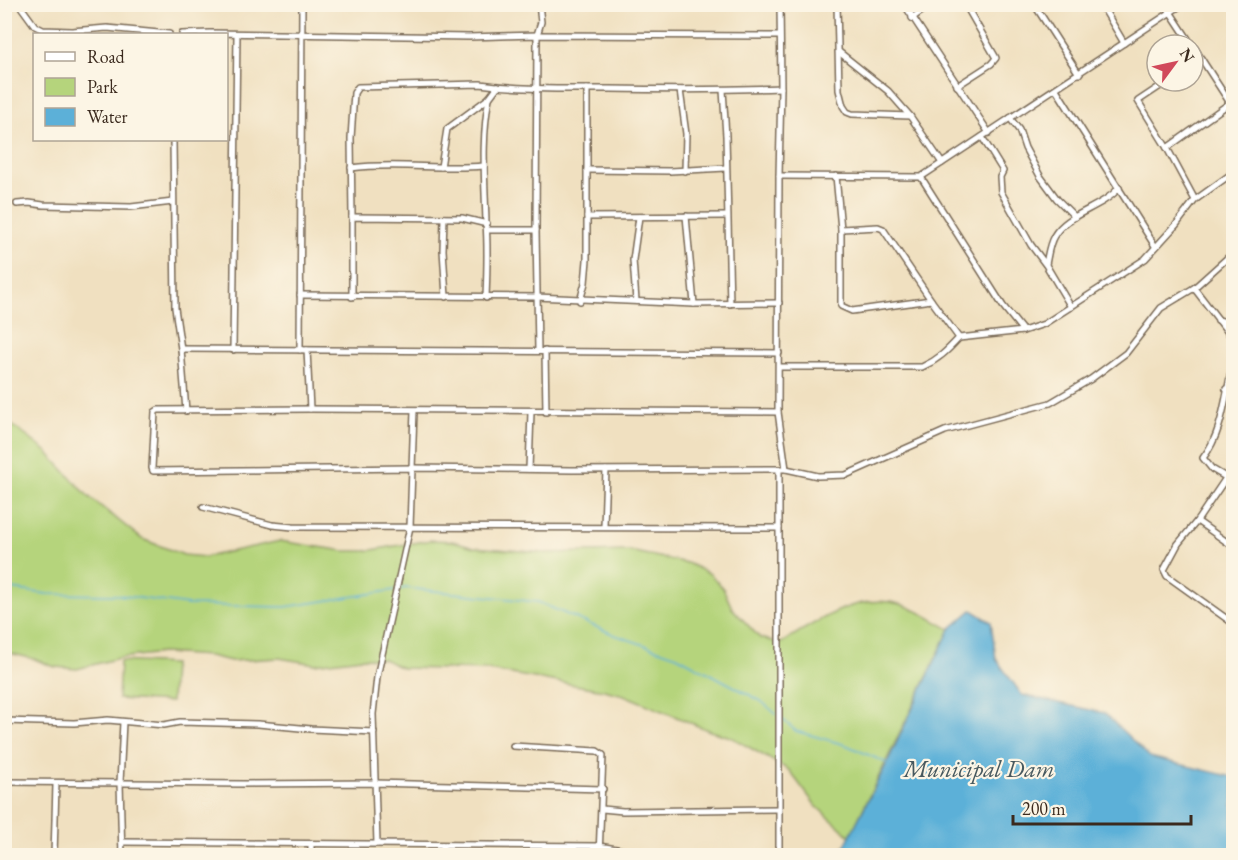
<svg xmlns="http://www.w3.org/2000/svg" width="1238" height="860" viewBox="0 0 1238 860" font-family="'EB Garamond',serif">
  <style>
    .green { fill: #b5d47c; stroke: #787f4d; stroke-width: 1.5 }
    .water { fill: #5cb0d8; stroke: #4c6d7b; stroke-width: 1.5 }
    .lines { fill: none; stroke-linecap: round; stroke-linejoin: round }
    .stream { stroke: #5cb0d8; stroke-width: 1.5 }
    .minor-casing { stroke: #7a6a57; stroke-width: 8 }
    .minor { stroke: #fff; stroke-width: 5 }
    .labels { text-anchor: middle; stroke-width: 4.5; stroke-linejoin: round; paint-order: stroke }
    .water-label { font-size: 24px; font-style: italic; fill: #47595f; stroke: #fcf5e5 }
  </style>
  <rect width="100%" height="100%" fill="#fcf5e5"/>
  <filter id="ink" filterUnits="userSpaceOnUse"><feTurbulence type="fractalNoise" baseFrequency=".0167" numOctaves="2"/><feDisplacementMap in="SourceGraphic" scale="12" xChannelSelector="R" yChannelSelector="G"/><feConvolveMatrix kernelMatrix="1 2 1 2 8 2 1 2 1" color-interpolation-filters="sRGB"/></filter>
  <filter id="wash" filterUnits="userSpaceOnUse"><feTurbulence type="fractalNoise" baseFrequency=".008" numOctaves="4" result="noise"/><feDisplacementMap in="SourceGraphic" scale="24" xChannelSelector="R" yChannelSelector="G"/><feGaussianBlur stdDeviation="1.35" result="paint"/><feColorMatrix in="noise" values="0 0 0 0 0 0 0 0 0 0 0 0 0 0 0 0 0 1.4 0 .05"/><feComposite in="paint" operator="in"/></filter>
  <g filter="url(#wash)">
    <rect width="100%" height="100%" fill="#f0e0c0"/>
    <!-- green -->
    <g class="green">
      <path d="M 4,419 L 46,451 L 88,496 L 142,539 L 184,555 L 205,557 L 280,541 L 345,551 L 366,551 L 431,540 L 453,541 L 474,547 L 545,553 L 630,551 L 687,563 L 709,573 L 723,588 L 732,608 L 760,638 L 781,643 C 816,622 857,592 900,604 C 917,609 934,621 950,629 L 850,836 L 816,806 L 789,770 L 731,737 L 710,731 L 624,695 L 604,690 L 488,670 L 402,668 L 383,659 L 361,658 L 315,664 L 279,658 L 231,661 L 209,656 L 162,653 L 119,658 L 77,669 L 55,667 L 34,659 L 5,652 Z"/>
      <path d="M 120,661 L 173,664 L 171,702 L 118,699 Z"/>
    </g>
    <!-- water -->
    <path class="water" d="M 972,610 L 991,622 L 996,659 L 1022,695 L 1104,713 L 1150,757 L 1233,777 L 1233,855 L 840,855 L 887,763 L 950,629 Z"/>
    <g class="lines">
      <!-- stream -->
      <g class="stream">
        <path d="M 4,588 L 47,594 L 119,595 L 188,605 L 285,607 L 395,590"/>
        <path d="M 400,589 L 406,588 L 538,602 L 615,635 L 677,656 L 761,701 L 776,714"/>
        <path d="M 782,719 L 796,731 L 846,745 L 887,763"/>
      </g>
    </g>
  </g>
  <g filter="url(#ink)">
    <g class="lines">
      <!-- minor casing -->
      <g class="minor-casing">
        <g id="minor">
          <path d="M 19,4 L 35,26 L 43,30 L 72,31 L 107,28 L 169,34"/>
          <path d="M 837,4 L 839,90 L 843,106 L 847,112 L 852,114 L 910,116 L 942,163"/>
          <path d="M 904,4 L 989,133"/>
          <path d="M 1034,4 L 1079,74"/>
          <path d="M 1101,4 L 1124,43"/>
          <path d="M 1165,4 L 1192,45"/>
          <path d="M 912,18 L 932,4"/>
          <path d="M 182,34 L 210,33 L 469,37 L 537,35 L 779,36"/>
          <path d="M 1193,46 L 1230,103"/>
          <path d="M 839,52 L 888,91 L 910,116"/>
          <path d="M 1193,65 L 1202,60"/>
          <path d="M 1168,81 L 1138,101 L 1167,148 L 1234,100"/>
          <path d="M 957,86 L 991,64 L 996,58 L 965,4"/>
          <path d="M 1056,89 L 1155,246"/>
          <path d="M 680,90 L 686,134 L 685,171"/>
          <path d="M 723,90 L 726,136 L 730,304"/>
          <path d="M 1010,118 L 1019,130 L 1025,148 L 1040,176 L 1057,199 L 1075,217"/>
          <path d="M 982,137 L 1003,171 L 1000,177 L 1001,192 L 1031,245 L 1046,265 L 1071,307"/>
          <path d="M 173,140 L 175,308 L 181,349 L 186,411"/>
          <path d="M 1167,148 L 1195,200"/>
          <path d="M 441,167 L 447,129 L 489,98 L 498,86"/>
          <path d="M 351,168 C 395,162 439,170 484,166"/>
          <path d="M 587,170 L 670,171 L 726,168"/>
          <path d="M 779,176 L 921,177 L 1183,4"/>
          <path d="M 836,176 L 841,229 L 841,306 L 852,311 L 931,300 L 959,338"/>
          <path d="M 921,177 L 1003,306 L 1023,331"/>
          <path d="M 17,204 L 29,203 L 43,205 L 131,207 L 173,202"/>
          <path d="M 686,216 L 694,304"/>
          <path d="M 352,217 L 351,138 L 354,93 L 358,87 L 480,84 C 523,90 567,89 610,89 C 667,90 724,90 781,88"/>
          <path d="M 587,217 L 727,216"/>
          <path d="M 444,218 L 443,250 L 446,297"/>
          <path d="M 841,229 L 878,227 L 883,229 L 931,300"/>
          <path d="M 487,230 L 536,230"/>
          <path d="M 1046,264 C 1048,255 1049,244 1054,236 C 1067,213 1101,209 1119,188"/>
          <path d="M 1194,288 L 1234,340"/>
          <path d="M 300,295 L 536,297 L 694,304 L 779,303"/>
          <path d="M 352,297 L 352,217 L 462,218 L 487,224"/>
          <path d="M 486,298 C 487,273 488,248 486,223 C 485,181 481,140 489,98"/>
          <path d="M 580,301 L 585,283 L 587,260 L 587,89"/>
          <path d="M 636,301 L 633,260 L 639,217"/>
          <path d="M 1218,320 L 1234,324"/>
          <path d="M 181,349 L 779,353"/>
          <path d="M 233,350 L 237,34"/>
          <path d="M 300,350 L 302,4"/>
          <path d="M 307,350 L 310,409"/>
          <path d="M 538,351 L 536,230 L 537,35 L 541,22 L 539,4"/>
          <path d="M 545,351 L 546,412"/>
          <path d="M 1234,360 C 1225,393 1224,431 1203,458 L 1212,469 L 1234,482"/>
          <path d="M 779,367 L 922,367 C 938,360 947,351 959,338 L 1023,331 L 1044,324 L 1145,259 L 1176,225 L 1195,200 L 1234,172"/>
          <path d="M 1226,389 L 1234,395"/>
          <path d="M 778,412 L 310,409 L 158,410 L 155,412 L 152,468 L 153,471 L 412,468 L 572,470 L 779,469"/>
          <path d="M 529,469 L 531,412"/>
          <path d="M 786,469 L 818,476 L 846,475 L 945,431 L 1050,403 L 1091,379 L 1126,353 L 1161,308 L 1194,288 L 1234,252"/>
          <path d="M 1226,478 L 1197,521 L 1178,544 L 1164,570 L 1167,576 L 1234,624"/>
          <path d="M 203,507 L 272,525 L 293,527 L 779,528"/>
          <path d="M 1197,521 L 1234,547"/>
          <path d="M 604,526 L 606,470"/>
          <path d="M 4,721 L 74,723 L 108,720 L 164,725 L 180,722 L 258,724 L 311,729 L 374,732"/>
          <path d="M 513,746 L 597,751 L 603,755 L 599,856"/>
          <path d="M 4,782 L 245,784 L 374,783 L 603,789"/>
          <path d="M 602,809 L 623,811 L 779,809"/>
          <path d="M 122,842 L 599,846 L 657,856"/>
          <path d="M 377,844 L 373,714 L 377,677 L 410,527 L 414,411"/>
          <path d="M 54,856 L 56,784"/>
          <path d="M 122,856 L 120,783 L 123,722"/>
          <path d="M 311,856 L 311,844"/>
          <path d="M 443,856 L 443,846"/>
          <path d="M 779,856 L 779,469 L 786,469 L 778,412 L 779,176 L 781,88 L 780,4"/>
        </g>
      </g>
      <!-- minor -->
      <use href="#minor" class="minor"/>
    </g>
  </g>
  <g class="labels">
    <!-- water labels -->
    <g class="water-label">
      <text x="979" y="777">Municipal Dam</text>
    </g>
  </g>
  <!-- margin -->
  <rect width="1238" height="860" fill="none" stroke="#fcf5e5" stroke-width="24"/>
  <!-- legend -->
  <rect x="33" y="33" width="195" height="108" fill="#fcf5e5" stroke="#afa495" stroke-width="1.5"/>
  <rect x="45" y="52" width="30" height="9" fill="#ffffff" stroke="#afa495" stroke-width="1.5"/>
  <text x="87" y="63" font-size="18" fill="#3b2a1e">Road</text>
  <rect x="45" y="78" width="30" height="18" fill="#b5d47c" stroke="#afa495" stroke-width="1.5"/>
  <text x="87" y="93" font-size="18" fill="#3b2a1e">Park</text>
  <rect x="45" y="108" width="30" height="18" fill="#5cb0d8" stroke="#afa495" stroke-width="1.5"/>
  <text x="87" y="123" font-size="18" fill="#3b2a1e">Water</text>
  <!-- north arrow -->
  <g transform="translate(1175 63) rotate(57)"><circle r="28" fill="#fcf5e5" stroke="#afa495" stroke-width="1.5"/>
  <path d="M0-4.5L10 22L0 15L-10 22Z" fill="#d1495b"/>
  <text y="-9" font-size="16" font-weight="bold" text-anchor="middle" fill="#3b2a1e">N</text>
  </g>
  <!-- scale -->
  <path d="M1013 815v9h178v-9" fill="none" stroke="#3b2a1e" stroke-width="3"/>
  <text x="1022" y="815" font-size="18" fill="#3b2a1e" stroke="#fcf5e5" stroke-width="4.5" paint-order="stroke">200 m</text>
</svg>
